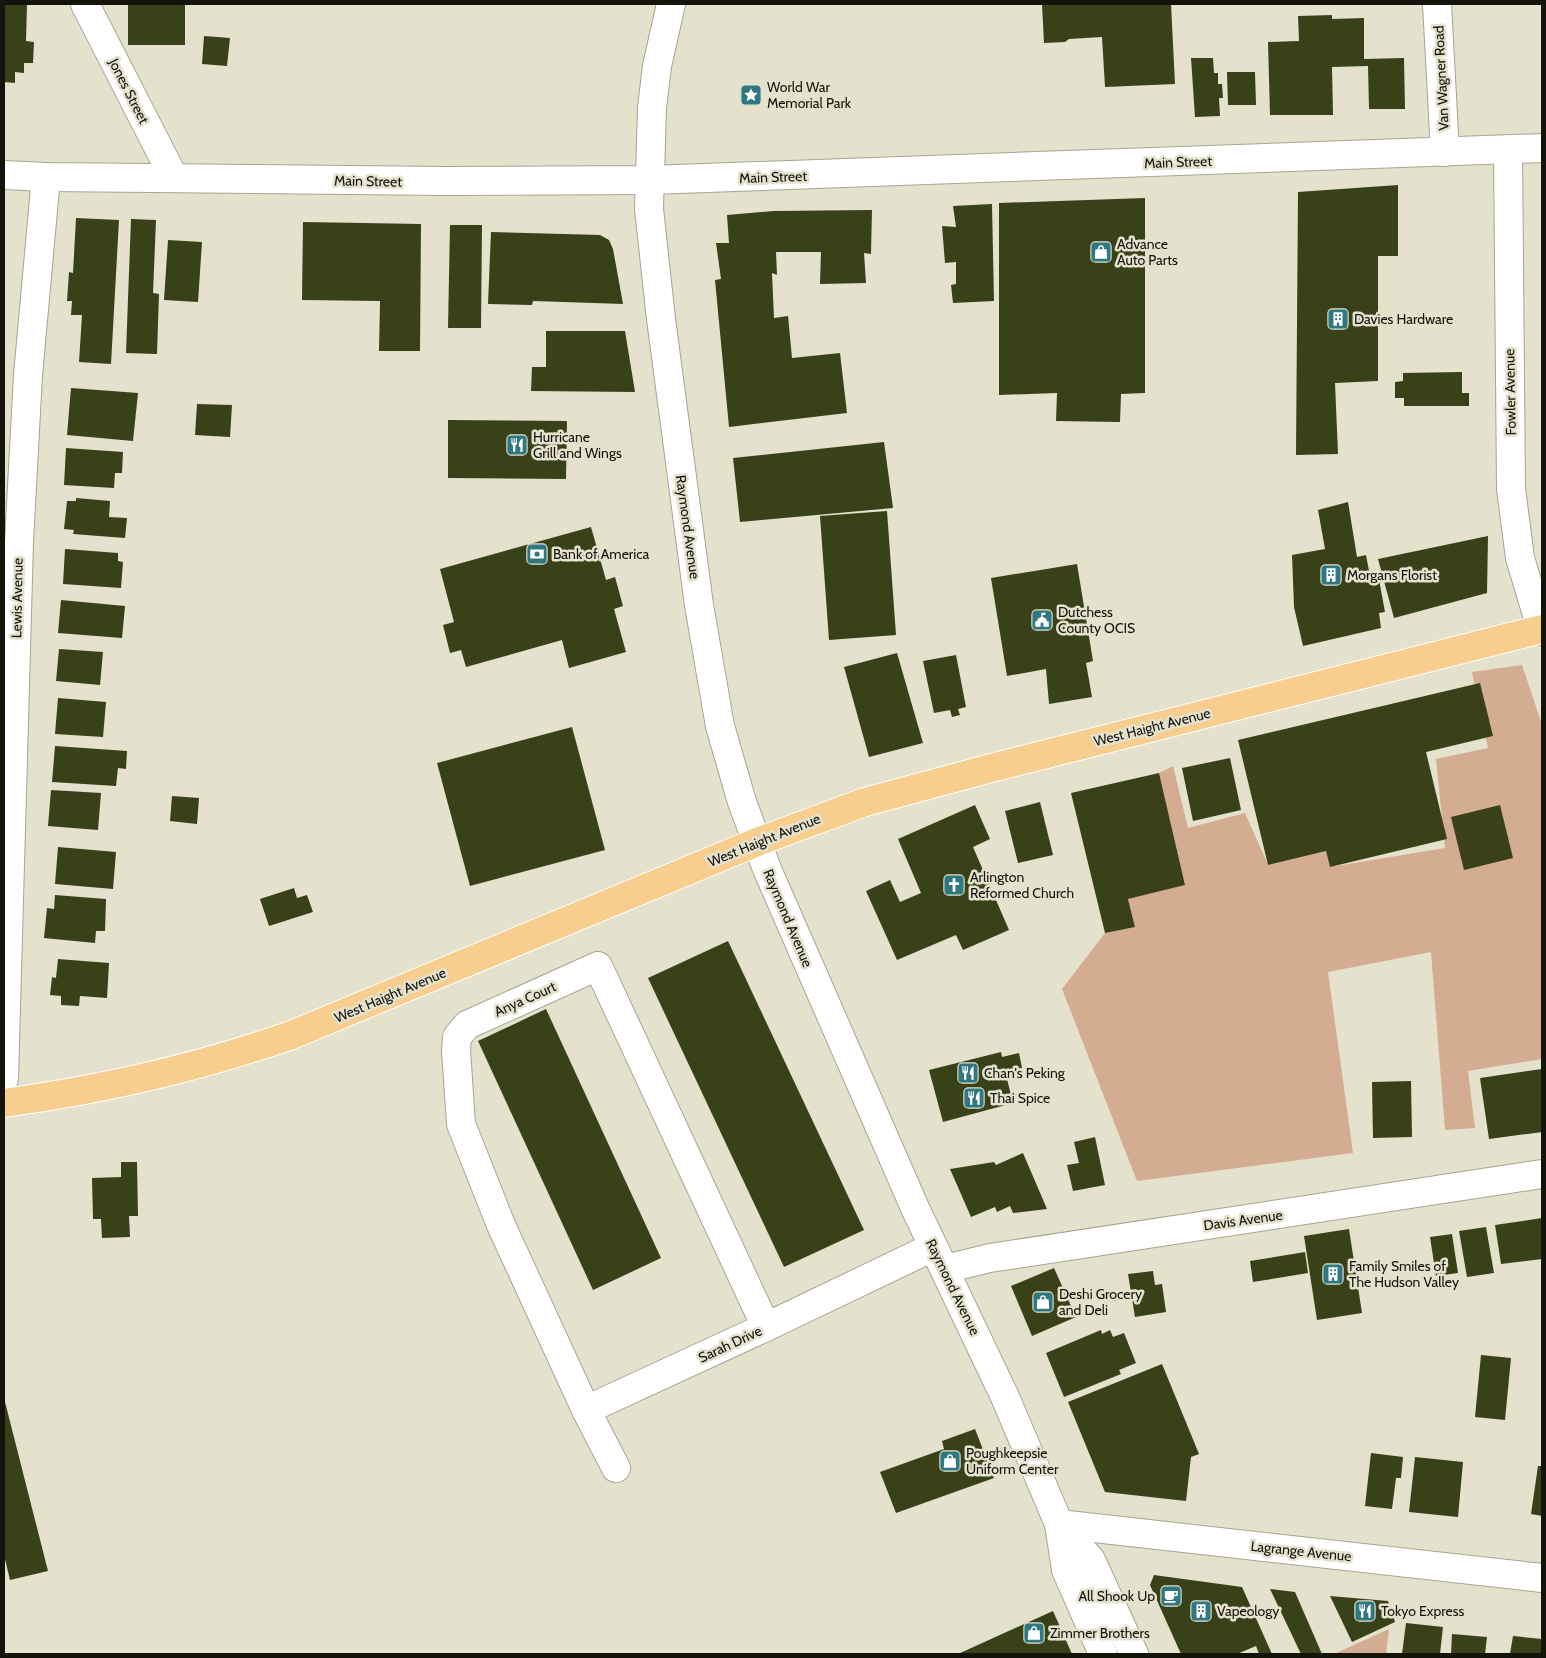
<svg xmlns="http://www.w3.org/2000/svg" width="1546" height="1658" viewBox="0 0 1546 1658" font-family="Cabin,sans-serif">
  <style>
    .green { fill: #d4ac92 }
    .building { fill: #394118 }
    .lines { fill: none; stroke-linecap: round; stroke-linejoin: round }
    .minor-casing { stroke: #a8a492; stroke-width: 30 }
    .tertiary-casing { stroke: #a8a492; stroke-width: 30 }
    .secondary-casing { stroke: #a8a492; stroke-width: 30 }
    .trunk-casing { stroke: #fff; stroke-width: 30 }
    .minor { stroke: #fff; stroke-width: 28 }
    .tertiary { stroke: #fff; stroke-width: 28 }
    .secondary { stroke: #fff; stroke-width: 28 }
    .trunk { stroke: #f8ce8f; stroke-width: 28 }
    .labels { text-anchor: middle; stroke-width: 5; stroke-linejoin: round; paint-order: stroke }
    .street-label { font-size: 14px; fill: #14130c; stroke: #e4e1cd }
    .poi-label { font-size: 14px; fill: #14130c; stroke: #e4e1cd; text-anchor: start }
  </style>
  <rect width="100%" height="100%" fill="#e4e1cd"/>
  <!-- green -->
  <g class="green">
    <path d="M 1522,665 L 1542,725 L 1542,1059 L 1468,1071 L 1475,1128 L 1445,1130 L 1431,952 L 1328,972 L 1353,1153 L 1137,1181 L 1062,989 L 1105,933 L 1135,927 L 1128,899 L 1185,885 L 1159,773 L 1173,766 L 1188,828 L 1245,813 L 1268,865 L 1326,851 L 1330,867 L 1445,848 L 1436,759 L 1488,748 L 1472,672 Z"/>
    <path d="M 1389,1629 L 1386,1654 L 1334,1654 Z"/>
  </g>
  <!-- building -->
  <g class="building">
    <path d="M 4,4 L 27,4 L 26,41 L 34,42 L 33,63 L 24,63 L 24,73 L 15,72 L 15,83 L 4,82 Z"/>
    <rect x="128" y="4" width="57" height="41"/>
    <path d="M 1042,4 L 1171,4 L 1175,84 L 1105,87 L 1102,37 L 1069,39 L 1065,42 L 1044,43 Z"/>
    <path d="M 1332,15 L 1332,19 L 1364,18 L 1364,59 L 1404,58 L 1405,109 L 1369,109 L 1368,66 L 1332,67 L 1333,115 L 1270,115 L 1268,42 L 1299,41 L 1298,16 Z"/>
    <path d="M 204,36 L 230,38 L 227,66 L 202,64 Z"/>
    <path d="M 1191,58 L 1213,58 L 1214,73 L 1218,73 L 1218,84 L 1222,84 L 1223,98 L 1219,98 L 1220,116 L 1195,117 Z"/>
    <path d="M 1227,72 L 1255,72 L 1256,105 L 1228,105 Z"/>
    <path d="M 1398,185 L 1398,256 L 1378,256 L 1378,381 L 1335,383 L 1338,454 L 1296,455 L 1298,192 Z"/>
    <path d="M 1145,198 L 1145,393 L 1121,394 L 1120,422 L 1056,421 L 1057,393 L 999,395 L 999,203 Z"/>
    <path d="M 992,204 L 994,301 L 953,303 L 951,285 L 956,284 L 956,262 L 945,263 L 942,226 L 956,227 L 953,206 Z"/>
    <path d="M 872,210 L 871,254 L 864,253 L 866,283 L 820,284 L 821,252 L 776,252 L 777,275 L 772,273 L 774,318 L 788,316 L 792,358 L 840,353 L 847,413 L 729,427 L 715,280 L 721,279 L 716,243 L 729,243 L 727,215 L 774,211 Z"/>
    <path d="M 76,218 L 119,220 L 111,364 L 79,362 L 82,315 L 71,315 L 72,301 L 67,301 L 69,272 L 73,273 Z"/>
    <path d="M 131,219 L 156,220 L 153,293 L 159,294 L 157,354 L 126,353 Z"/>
    <path d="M 303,222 L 421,224 L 420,351 L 379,351 L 380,301 L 302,300 Z"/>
    <path d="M 450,225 L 482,225 L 481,328 L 448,328 Z"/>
    <path d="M 491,232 L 600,235 L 609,240 L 613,249 L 623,304 L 533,301 L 532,305 L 488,304 Z"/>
    <path d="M 168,240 L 202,242 L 198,302 L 164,300 Z"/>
    <path d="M 546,331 L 625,331 L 635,392 L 531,391 L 532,367 L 546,367 Z"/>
    <path d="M 1462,372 L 1462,393 L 1469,393 L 1469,406 L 1404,406 L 1404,398 L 1395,398 L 1395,382 L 1403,381 L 1403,373 Z"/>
    <path d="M 71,388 L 138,393 L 133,441 L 67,435 Z"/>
    <path d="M 197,404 L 232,405 L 230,437 L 195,435 Z"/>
    <path d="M 448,420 L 567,421 L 566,479 L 448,478 Z"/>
    <path d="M 884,442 L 893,508 L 740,522 L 733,458 Z"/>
    <path d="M 66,448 L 123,452 L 122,473 L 115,473 L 114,488 L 64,485 Z"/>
    <path d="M 76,498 L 110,501 L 109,517 L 127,518 L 125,538 L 73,534 L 74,530 L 64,529 L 67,501 L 76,501 Z"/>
    <path d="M 1348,502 L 1357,557 L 1366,555 L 1370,576 L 1378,574 L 1385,612 L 1379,613 L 1381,628 L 1303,646 L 1294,607 L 1292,555 L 1325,549 L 1318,510 Z"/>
    <path d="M 887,511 L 896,635 L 829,640 L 820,516 Z"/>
    <path d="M 591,527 L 606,580 L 615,577 L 623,606 L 614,609 L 626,652 L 569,668 L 562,640 L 466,667 L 461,650 L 450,653 L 443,625 L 454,622 L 440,569 Z"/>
    <path d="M 1488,536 L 1487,593 L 1394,618 L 1378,559 Z"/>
    <path d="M 65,549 L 118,553 L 118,561 L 123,562 L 121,588 L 63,584 Z"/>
    <path d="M 1077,564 L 1093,661 L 1086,663 L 1092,697 L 1049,704 L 1046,669 L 1007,676 L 991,578 Z"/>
    <path d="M 61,600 L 125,606 L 122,638 L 58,633 Z"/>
    <path d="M 59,649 L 103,652 L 100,685 L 56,681 Z"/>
    <path d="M 897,653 L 923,743 L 869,757 L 844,667 Z"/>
    <path d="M 956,655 L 966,707 L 958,709 L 960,715 L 952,717 L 950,710 L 934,713 L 923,661 Z"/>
    <path d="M 1480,683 L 1493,736 L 1426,752 L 1447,839 L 1330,867 L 1326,851 L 1268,865 L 1238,740 Z"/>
    <path d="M 58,698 L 106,702 L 103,737 L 55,734 Z"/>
    <path d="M 572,727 L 605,850 L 470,886 L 437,763 Z"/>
    <path d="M 55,746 L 127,751 L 126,769 L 118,768 L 116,786 L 52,782 Z"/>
    <path d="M 1230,758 L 1241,810 L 1193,821 L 1182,768 Z"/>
    <path d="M 1159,773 L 1185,885 L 1128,899 L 1135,927 L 1105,933 L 1071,793 Z"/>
    <path d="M 51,790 L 101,793 L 98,830 L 48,826 Z"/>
    <path d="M 172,796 L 199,798 L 197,824 L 170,821 Z"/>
    <path d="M 1040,802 L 1053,855 L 1018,863 L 1005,811 Z"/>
    <path d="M 975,805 L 990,839 L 973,847 L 1009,930 L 963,950 L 956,935 L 897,960 L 866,891 L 890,880 L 900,902 L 921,893 L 898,839 Z"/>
    <path d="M 1500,805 L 1513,858 L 1464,870 L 1451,817 Z"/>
    <path d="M 58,847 L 116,852 L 113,889 L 55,884 Z"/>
    <path d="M 294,888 L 297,898 L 307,895 L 313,912 L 269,926 L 260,899 Z"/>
    <path d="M 55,895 L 106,899 L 105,931 L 96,931 L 95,943 L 44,938 L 47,908 L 54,909 Z"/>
    <path d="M 728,941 L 864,1230 L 784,1267 L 648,978 Z"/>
    <path d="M 58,959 L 109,963 L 107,998 L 80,996 L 79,1006 L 61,1005 L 61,996 L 50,995 L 52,977 L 56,978 Z"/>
    <path d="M 546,1009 L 661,1258 L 593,1290 L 478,1041 Z"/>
    <path d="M 1001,1052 L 1002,1057 L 1019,1053 L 1022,1068 L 1005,1071 L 1013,1103 L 943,1122 L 929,1070 Z"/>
    <path d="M 1542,1069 L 1542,1132 L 1489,1139 L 1480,1078 Z"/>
    <path d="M 1411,1081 L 1412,1137 L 1373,1138 L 1372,1082 Z"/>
    <path d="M 1095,1137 L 1105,1185 L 1073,1191 L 1067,1165 L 1079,1163 L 1074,1142 Z"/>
    <path d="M 1023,1153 L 1047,1209 L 1013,1213 L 1010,1206 L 997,1212 L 995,1207 L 971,1217 L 950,1169 L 994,1162 L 996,1165 Z"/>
    <path d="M 121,1162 L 137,1162 L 138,1216 L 129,1216 L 130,1237 L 102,1238 L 101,1219 L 93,1219 L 92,1178 L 121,1177 Z"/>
    <path d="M 1542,1218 L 1542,1259 L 1501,1264 L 1495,1225 Z"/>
    <path d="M 1486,1227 L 1494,1273 L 1467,1277 L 1459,1231 Z"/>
    <path d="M 1349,1229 L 1362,1313 L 1317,1320 L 1304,1236 Z"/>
    <path d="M 1452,1234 L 1458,1273 L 1436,1276 L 1430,1237 Z"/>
    <path d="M 1305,1252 L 1308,1273 L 1253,1282 L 1250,1261 Z"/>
    <path d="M 1054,1268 L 1076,1317 L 1032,1336 L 1011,1286 Z"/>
    <path d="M 1153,1271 L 1155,1285 L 1162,1284 L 1166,1312 L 1135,1317 L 1128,1274 Z"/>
    <path d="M 1101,1330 L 1102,1334 L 1110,1330 L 1113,1337 L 1124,1333 L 1136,1363 L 1119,1370 L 1121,1374 L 1064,1397 L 1046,1353 Z"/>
    <path d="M 1481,1355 L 1511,1358 L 1505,1420 L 1475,1417 Z"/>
    <path d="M 1162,1364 L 1199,1454 L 1191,1457 L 1186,1501 L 1105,1492 L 1068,1402 Z"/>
    <path d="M 4,1398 L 48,1571 L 10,1580 L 4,1555 Z"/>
    <path d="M 975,1429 L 994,1478 L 896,1513 L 880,1472 L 944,1449 L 942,1441 Z"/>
    <path d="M 1371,1453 L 1403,1457 L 1401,1478 L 1396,1478 L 1392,1509 L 1365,1506 Z"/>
    <path d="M 1415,1457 L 1463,1462 L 1458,1517 L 1409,1512 Z"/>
    <path d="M 1538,1466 L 1542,1466 L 1542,1516 L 1531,1514 Z"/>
    <path d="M 1154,1575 L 1242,1587 L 1272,1654 L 1259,1654 L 1256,1646 L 1237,1654 L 1181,1654 L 1150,1585 Z"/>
    <path d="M 1270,1589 L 1295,1592 L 1322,1654 L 1301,1654 Z"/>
    <path d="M 1330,1596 L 1388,1601 L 1395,1622 L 1352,1642 Z"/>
    <path d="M 1053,1611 L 1072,1654 L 958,1654 Z"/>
    <path d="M 1406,1623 L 1443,1627 L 1440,1654 L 1402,1654 Z"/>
    <path d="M 1452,1634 L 1487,1637 L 1485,1654 L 1451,1654 Z"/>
    <path d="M 1513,1636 L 1542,1639 L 1542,1654 L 1510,1654 Z"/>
  </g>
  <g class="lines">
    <!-- minor casing -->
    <g class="minor-casing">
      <g id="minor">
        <path d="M 85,4 L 174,178"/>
        <path d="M 1437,4 L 1445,152"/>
        <path d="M 1508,150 L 1511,489 L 1520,558 L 1542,631"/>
        <path d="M 4,1079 L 19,542 L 28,375 L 46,177"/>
        <path d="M 945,1269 L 990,1258 L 1542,1174"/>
        <path d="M 586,1410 L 501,1225 L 461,1124 L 456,1050 L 457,1037 L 467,1025 L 598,966 L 766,1327"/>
        <path d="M 616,1468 L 586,1410 L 766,1327 L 933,1247"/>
        <path d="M 1059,1524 L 1542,1578"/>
      </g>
    </g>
    <!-- tertiary casing -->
    <g class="tertiary-casing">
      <path id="tertiary" d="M 4,175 L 46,177 L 444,181 L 649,180 L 1542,148"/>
    </g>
    <!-- secondary casing -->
    <g class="secondary-casing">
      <g id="secondary">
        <path d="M 671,4 L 657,66 L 652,108 L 649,209 L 661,319 L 699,605 L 720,726 L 742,802 L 767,869 L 915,1208 L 1005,1397 L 1059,1524 L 1066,1570 L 1103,1654"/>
        <path d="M 1059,1524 L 1091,1560 L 1134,1654"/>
      </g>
    </g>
    <!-- trunk casing -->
    <g class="trunk-casing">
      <path id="trunk" d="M 4,1103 C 105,1089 192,1069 289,1036 L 757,842 L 865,802 L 995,767 L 1542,629"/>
    </g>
    <!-- minor -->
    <use href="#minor" class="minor"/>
    <!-- tertiary -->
    <use href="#tertiary" class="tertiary"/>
    <!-- secondary -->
    <use href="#secondary" class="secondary"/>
    <!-- trunk -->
    <use href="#trunk" class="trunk"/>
  </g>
  <!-- icons -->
  <defs>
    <g id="sight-square" transform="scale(1.125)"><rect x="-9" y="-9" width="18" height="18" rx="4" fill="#307881" stroke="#e4e1cd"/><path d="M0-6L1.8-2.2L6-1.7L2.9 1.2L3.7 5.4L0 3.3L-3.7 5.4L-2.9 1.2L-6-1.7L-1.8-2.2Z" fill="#fff"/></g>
    <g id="shop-square" transform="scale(1.125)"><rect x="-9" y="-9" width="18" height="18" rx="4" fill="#307881" stroke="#e4e1cd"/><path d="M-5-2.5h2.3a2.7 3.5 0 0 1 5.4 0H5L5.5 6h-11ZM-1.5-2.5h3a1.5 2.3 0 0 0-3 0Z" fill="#fff"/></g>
    <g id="building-square" transform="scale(1.125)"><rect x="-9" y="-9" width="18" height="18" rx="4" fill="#307881" stroke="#e4e1cd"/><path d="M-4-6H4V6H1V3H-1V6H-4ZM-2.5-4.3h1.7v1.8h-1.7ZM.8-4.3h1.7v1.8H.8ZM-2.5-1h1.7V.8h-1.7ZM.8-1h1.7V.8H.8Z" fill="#fff"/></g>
    <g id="restaurant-square" transform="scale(1.125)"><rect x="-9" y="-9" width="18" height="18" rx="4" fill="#307881" stroke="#e4e1cd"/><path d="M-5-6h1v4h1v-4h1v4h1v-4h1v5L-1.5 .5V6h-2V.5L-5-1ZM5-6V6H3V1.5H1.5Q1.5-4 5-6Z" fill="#fff"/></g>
    <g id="bank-square" transform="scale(1.125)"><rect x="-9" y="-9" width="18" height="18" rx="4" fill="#307881" stroke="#e4e1cd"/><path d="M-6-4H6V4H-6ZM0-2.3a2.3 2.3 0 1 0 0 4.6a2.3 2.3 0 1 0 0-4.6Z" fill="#fff"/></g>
    <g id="civic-square" transform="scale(1.125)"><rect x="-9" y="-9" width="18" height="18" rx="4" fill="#307881" stroke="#e4e1cd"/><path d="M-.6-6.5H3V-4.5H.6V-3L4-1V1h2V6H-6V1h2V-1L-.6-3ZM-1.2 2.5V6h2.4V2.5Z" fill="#fff"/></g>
    <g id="church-square" transform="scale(1.125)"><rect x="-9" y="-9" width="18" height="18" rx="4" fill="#307881" stroke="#e4e1cd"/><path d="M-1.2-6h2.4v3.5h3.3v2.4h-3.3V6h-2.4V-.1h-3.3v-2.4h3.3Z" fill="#fff"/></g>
    <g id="cafe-square" transform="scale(1.125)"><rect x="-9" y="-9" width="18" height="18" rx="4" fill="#307881" stroke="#e4e1cd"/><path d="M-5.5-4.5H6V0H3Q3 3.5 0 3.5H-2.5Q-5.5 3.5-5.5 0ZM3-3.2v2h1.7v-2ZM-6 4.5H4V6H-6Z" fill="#fff"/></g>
  </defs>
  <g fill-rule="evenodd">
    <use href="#sight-square" x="751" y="95"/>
    <use href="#shop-square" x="1101" y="252"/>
    <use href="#building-square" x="1338" y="319"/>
    <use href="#restaurant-square" x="517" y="445"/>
    <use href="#bank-square" x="537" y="554"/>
    <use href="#building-square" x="1331" y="575"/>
    <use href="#civic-square" x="1042" y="620"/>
    <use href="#church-square" x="954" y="885"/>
    <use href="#restaurant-square" x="968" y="1073"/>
    <use href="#restaurant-square" x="974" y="1098"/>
    <use href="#building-square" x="1333" y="1274"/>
    <use href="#shop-square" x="1043" y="1302"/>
    <use href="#shop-square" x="950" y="1461"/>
    <use href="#cafe-square" x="1171" y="1596"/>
    <use href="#building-square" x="1201" y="1611"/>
    <use href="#restaurant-square" x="1365" y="1611"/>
    <use href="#shop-square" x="1034" y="1633"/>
  </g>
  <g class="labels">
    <!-- street labels -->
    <g class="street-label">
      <text transform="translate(1441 78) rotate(-93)" y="5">Van Wagner Road</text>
      <text transform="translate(129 91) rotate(63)" y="5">Jones Street</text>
      <text transform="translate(1178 162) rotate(-2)" y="5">Main Street</text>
      <text transform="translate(773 177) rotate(-2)" y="5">Main Street</text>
      <text transform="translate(368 181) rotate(1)" y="5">Main Street</text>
      <text transform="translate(1510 392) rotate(-91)" y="5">Fowler Avenue</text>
      <text transform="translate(688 527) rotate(82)" y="5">Raymond Avenue</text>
      <text transform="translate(17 598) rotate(-89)" y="5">Lewis Avenue</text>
      <text transform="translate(1152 727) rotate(-14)" y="5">West Haight Avenue</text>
      <text transform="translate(764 840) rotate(-22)" y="5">West Haight Avenue</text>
      <text transform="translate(788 918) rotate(67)" y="5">Raymond Avenue</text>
      <text transform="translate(390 995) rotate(-23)" y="5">West Haight Avenue</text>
      <text transform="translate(525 999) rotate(-24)" y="5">Anya Court</text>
      <text transform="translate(1243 1220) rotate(-8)" y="5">Davis Avenue</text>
      <text transform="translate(953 1287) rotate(64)" y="5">Raymond Avenue</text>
      <text transform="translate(730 1344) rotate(-25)" y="5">Sarah Drive</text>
      <text transform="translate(1301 1551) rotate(6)" y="5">Lagrange Avenue</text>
    </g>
    <!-- poi labels -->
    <g class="poi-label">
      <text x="767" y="92">World War<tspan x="767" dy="16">Memorial Park</tspan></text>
      <text x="1117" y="249">Advance<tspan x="1117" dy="16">Auto Parts</tspan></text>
      <text x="1354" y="324">Davies Hardware</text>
      <text x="533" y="442">Hurricane<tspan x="533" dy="16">Grill and Wings</tspan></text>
      <text x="553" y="559">Bank of America</text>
      <text x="1347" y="580">Morgans Florist</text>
      <text x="1058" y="617">Dutchess<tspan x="1058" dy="16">County OCIS</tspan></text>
      <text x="970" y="882">Arlington<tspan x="970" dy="16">Reformed Church</tspan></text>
      <text x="984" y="1078">Chan's Peking</text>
      <text x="990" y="1103">Thai Spice</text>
      <text x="1349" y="1271">Family Smiles of<tspan x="1349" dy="16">The Hudson Valley</tspan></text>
      <text x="1059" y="1299">Deshi Grocery<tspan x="1059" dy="16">and Deli</tspan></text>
      <text x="966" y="1458">Poughkeepsie<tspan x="966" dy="16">Uniform Center</tspan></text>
      <text x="1155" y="1601" text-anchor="end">All Shook Up</text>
      <text x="1217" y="1616">Vapeology</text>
      <text x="1381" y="1616">Tokyo Express</text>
      <text x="1050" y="1638">Zimmer Brothers</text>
    </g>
  </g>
  <!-- border -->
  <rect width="1546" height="1658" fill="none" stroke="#14130c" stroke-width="10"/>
</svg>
